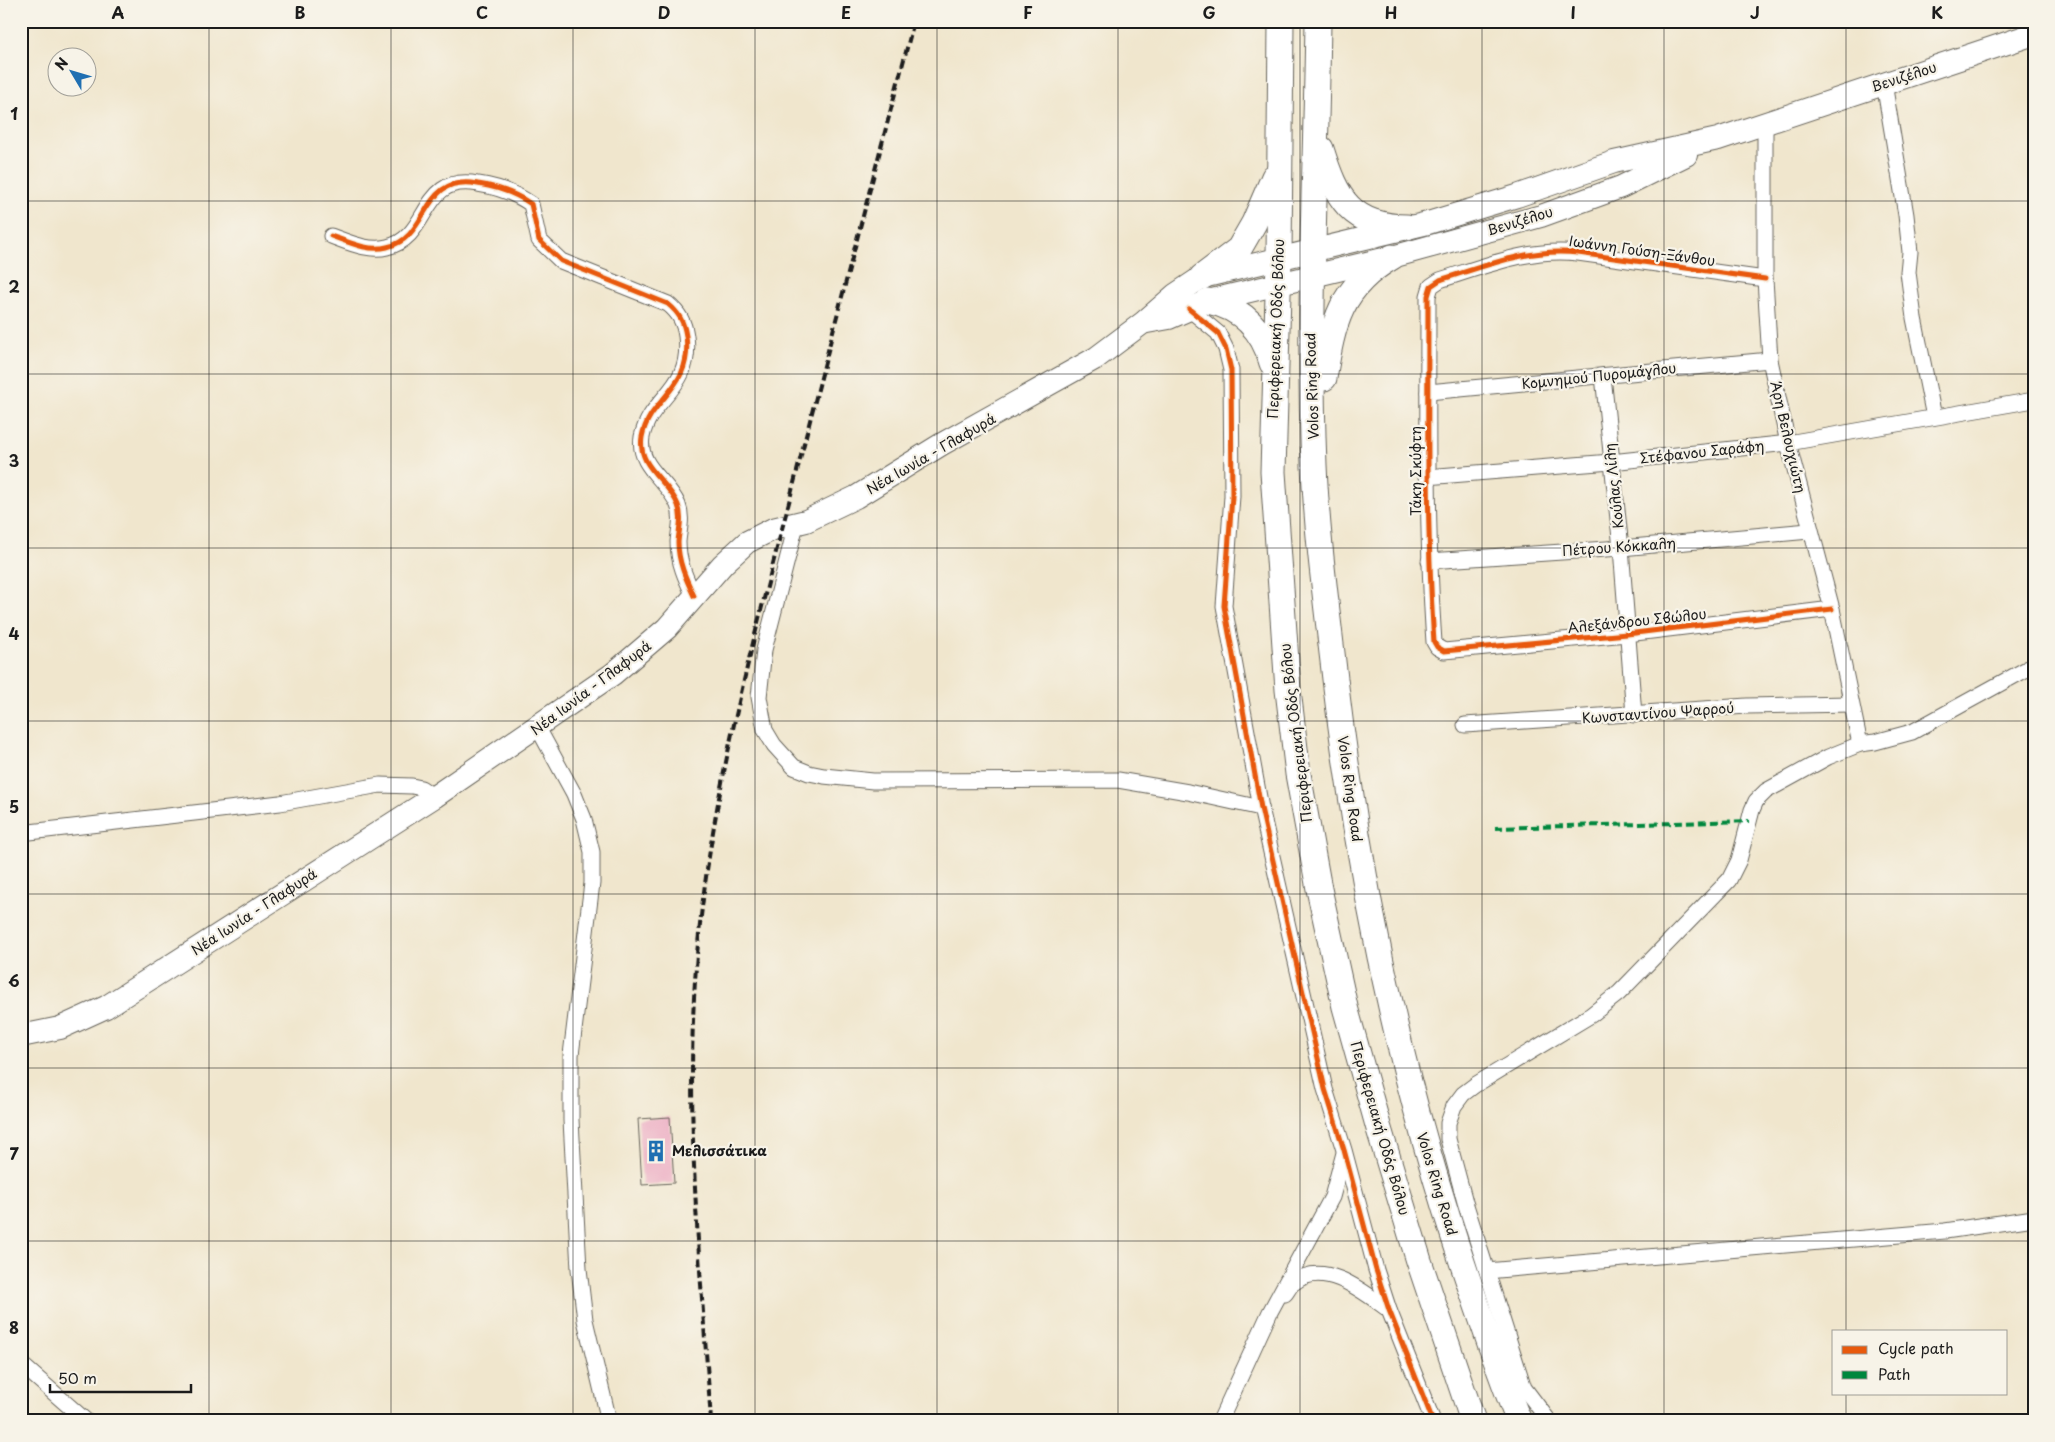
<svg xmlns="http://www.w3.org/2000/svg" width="2055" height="1442" viewBox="0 0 2055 1442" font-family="'Playpen Sans',sans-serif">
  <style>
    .building { fill: #eba5bf }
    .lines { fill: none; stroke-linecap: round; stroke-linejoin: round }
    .minor-casing { stroke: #66635a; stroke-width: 17 }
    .secondary-casing { stroke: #66635a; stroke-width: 24 }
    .primary-casing { stroke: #66635a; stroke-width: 27 }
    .minor { stroke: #fff; stroke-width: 15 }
    .secondary { stroke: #fff; stroke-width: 22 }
    .primary { stroke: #fff; stroke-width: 25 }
    .rail { stroke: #1c1c1c; stroke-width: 4; stroke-dasharray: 8 4; stroke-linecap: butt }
    .quiet { stroke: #00873e; stroke-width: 4; stroke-dasharray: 8 4; stroke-linecap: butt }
    .cycleway-casing { stroke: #f7f3e8; stroke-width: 8 }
    .cycleway { stroke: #e8590c; stroke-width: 5 }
    .grid { fill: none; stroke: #1c1c1c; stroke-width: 1; stroke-opacity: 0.55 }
    .labels { text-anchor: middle; stroke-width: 4.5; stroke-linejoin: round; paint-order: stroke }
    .street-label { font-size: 14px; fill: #1c1c1c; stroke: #f7f3e8 }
    .poi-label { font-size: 14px; font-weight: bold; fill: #1c1c1c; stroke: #f7f3e8; text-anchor: start }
    .neatline { fill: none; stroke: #1c1c1c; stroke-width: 2 }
    .grid-label { font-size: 16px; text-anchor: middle; font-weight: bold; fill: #1c1c1c }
  </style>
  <rect width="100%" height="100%" fill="#f7f3e8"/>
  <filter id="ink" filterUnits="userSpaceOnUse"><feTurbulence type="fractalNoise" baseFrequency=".02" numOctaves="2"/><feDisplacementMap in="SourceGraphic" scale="10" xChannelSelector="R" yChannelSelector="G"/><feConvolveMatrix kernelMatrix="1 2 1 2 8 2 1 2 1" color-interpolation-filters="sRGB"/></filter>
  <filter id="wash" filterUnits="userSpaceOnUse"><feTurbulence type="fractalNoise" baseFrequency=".0096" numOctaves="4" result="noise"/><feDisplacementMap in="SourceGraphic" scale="20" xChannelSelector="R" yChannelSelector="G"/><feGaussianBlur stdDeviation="1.12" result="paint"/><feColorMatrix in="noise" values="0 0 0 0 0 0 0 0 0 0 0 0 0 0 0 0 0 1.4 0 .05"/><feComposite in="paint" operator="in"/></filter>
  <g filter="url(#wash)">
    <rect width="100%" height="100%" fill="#f0e6cd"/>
    <g id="blocks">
      <!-- building -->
      <path class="building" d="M 670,1117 L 674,1183 L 642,1185 L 638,1119 Z"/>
    </g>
  </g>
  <g filter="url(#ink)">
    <use href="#blocks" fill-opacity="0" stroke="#66635a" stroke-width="1"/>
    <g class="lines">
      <!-- minor casing -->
      <g class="minor-casing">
        <g id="minor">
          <path d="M 1884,83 L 1906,215 L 1910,252 L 1908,272 L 1914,318 L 1934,417"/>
          <path d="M 1765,123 L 1765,279 L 1770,360 L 1788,443 L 1832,609 L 1860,744"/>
          <path d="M 331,236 C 348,242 369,252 387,247 C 432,237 419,173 478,184 C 498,187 515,193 531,204 L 539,240 L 561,261 L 668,304 C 679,313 684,322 686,336 C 693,390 650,396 642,437 C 637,467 668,480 678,505 C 683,518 679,529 678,542 C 678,562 686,579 694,596"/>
          <path d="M 1765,279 L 1578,253 C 1531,247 1485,266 1440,280 L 1431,286 L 1428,296 C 1428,411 1426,526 1434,642 L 1437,647 L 1444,651 L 1627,634 L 1832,609"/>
          <path d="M 1189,309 L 1218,333 L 1226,349 L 1231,370 L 1232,496 L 1224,606 L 1261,808 L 1325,1089 L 1344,1150 L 1376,1270 L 1389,1310 L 1433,1421"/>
          <path d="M 1603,376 L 1621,548 L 1634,715"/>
          <path d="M 1428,392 L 1770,360"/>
          <path d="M 1426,477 L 1611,462 L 1788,443 L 2034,400"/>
          <path d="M 796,525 L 764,650 L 759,697 L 765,730 L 774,745 L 794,767 L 809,773 L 824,776 L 873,781 L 1118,780 L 1188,792 L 1261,808"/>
          <path d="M 1429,561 L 1621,548 L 1809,531"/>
          <path d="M 1465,725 L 1747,706 L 1851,704"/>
          <path d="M 538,728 L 574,794 L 584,819 L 592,852 L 592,883 L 571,1055 L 571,1120 L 579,1269 L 585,1320 L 609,1421"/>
          <path d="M 21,833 L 280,803 L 380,785 L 412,786 L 421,788 L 434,797"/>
          <path d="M 1487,1271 L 1945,1231 L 2034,1218"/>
          <path d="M 1285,1294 C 1288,1290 1291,1284 1295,1282 C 1325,1259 1365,1293 1389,1310"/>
          <path d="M 21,1364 L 86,1421"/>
          <path d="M 1220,1421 L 1270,1312 L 1332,1197 L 1344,1153"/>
          <path d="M 1549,1421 L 1524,1388 L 1465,1202 L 1448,1139 L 1448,1123 L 1454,1106 L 1463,1094 L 1475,1085 L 1591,1015 L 1619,993 L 1729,880 L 1739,860 L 1752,810 L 1756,801 L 1766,791 L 1828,757 L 1860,744 L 1875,742 L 1912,732 L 2034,665"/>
        </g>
      </g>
      <!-- secondary casing -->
      <g class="secondary-casing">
        <g id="secondary">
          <path d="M 1147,322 L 1169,318 L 1208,301 L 1392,257 L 1541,216 L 1621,187 L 1686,155"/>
          <path d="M 21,1036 L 60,1028 L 106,1007 L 434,797 L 613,674 L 667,628 L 723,564 L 747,542 L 773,529 L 806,521 L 856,497 L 942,444 L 1096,358 L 1144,322 L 1175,295 L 1202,277 L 1428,223 L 1517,196 L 1614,162 L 1718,139 L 2034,34"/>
        </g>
      </g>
      <!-- primary casing -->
      <g class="primary-casing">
        <g id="primary">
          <path d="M 1281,21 L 1279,259 L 1273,472 L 1288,690 L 1298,774 L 1319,889 L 1345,1007 L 1379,1129 L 1419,1261 L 1473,1421"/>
          <path d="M 1318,21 C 1316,169 1308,317 1314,465 C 1317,537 1327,608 1335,679 C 1360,891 1404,1098 1475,1300 C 1489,1340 1502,1381 1519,1421"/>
          <path d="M 1321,149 C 1336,198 1351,227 1407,227"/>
          <path d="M 1202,277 L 1239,249 L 1254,223 L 1274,177"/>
          <path d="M 1208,301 C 1243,308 1263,330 1272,363"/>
          <path d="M 1324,378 C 1333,323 1340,287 1392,257"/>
        </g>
      </g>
      <!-- minor -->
      <use href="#minor" class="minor"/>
      <!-- secondary -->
      <use href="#secondary" class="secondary"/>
      <!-- primary -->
      <use href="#primary" class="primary"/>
      <!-- rail -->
      <path class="rail" d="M 711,1421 C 700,1260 682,1095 699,934 C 715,779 756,629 795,479 C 834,326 874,174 914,21"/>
      <!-- quiet -->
      <path class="quiet" d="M 1495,828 L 1749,821"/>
      <!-- cycleway casing -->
      <g class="cycleway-casing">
        <g id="cycleway">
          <path d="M 331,236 C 348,242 369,252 387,247 C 432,237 419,173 478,184 C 498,187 515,193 531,204 L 539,240 L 561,261 L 668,304 C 679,313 684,322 686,336 C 693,390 650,396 642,437 C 637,467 668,480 678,505 C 683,518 679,529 678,542 C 678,562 686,579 694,596"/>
          <path d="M 1765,279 L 1578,253 C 1531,247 1485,266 1440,280 L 1431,286 L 1428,296 C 1428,411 1426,526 1434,642 L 1437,647 L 1444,651 L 1627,634 L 1832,609"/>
          <path d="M 1189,309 L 1218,333 L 1226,349 L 1231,370 L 1232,496 L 1224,606 L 1261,808 L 1325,1089 L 1344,1150 L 1376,1270 L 1389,1310 L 1433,1421"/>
        </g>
      </g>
      <!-- cycleway -->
      <use href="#cycleway" class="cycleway"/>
    </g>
  </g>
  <!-- grid -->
  <path class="grid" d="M 209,21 L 209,1421M 391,21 L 391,1421M 573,21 L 573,1421M 755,21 L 755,1421M 937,21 L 937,1421M 1118,21 L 1118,1421M 1300,21 L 1300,1421M 1482,21 L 1482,1421M 1664,21 L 1664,1421M 1846,21 L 1846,1331M 21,201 L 2034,201M 21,374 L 2034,374M 21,548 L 2034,548M 21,721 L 2034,721M 21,894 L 2034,894M 21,1068 L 2034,1068M 21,1241 L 2034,1241M 1846,1393 L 1846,1421"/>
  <!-- icons -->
  <defs>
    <g id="building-bare" transform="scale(1.725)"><path d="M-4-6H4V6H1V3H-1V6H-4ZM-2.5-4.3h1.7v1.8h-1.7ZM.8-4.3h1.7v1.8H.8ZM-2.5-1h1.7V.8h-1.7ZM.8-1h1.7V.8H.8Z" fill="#1f6fb2" stroke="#f7f3e8" stroke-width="2.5" paint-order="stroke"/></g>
  </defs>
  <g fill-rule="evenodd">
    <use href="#building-bare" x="656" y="1151"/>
  </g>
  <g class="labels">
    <!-- street labels -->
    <g class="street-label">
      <text transform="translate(1904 77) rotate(-18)" y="5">Βενιζέλου</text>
      <text transform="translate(1520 221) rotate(-17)" y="5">Βενιζέλου</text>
      <text transform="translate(1642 251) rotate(8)" y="5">Ιωάννη Γούση-Ξάνθου</text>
      <text transform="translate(1276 329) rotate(-88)" y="5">Περιφερειακή Οδός Βόλου</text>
      <text transform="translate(1599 376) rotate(-6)" y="5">Κομνημού Πυρομάγλου</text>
      <text transform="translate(1312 386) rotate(-92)" y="5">Volos Ring Road</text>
      <text transform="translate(1788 437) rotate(77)" y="5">Άρη Βελουχιώτη</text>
      <text transform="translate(1702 452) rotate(-6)" y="5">Στέφανου Σαράφη</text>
      <text transform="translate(931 454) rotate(-30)" y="5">Νέα Ιωνία - Γλαφυρά</text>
      <text transform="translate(1416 471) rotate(-90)" y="5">Τάκη Σκύφτη</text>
      <text transform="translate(1614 486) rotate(-96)" y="5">Κούλας Λίλη</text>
      <text transform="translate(1619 547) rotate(-4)" y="5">Πέτρου Κόκκαλη</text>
      <text transform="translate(1637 621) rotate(-6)" y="5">Αλεξάνδρου Σβώλου</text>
      <text transform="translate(591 688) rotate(-37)" y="5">Νέα Ιωνία - Γλαφυρά</text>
      <text transform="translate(1658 713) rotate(-4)" y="5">Κωνσταντίνου Ψαρρού</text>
      <text transform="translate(1296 733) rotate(-97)" y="5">Περιφερειακή Οδός Βόλου</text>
      <text transform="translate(1350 789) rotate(82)" y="5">Volos Ring Road</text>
      <text transform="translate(254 912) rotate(-33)" y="5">Νέα Ιωνία - Γλαφυρά</text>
      <text transform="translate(1380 1128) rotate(74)" y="5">Περιφερειακή Οδός Βόλου</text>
      <text transform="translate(1437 1184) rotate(73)" y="5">Volos Ring Road</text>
    </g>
    <!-- poi labels -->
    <g class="poi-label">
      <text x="672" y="1156">Μελισσάτικα</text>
    </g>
  </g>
  <!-- margin -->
  <rect width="2055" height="1442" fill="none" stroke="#f7f3e8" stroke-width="55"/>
  <!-- legend -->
  <rect x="1832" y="1330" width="175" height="65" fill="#f7f3e8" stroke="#9f9d96"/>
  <rect x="1842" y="1346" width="25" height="8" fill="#e8590c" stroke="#9f9d96"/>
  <text x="1878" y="1354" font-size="15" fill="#1c1c1c">Cycle path</text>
  <rect x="1842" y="1371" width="25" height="8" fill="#00873e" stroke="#9f9d96"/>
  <text x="1878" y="1380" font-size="15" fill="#1c1c1c">Path</text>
  <!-- north arrow -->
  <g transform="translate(72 72) rotate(308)"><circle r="24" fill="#f7f3e8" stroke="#9f9d96"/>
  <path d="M0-4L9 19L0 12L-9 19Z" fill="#1f6fb2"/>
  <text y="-8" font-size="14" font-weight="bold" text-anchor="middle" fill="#1c1c1c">N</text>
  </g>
  <!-- scale -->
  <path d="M50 1384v8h141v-8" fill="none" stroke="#1c1c1c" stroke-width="2.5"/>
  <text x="58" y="1384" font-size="15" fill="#1c1c1c" stroke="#f7f3e8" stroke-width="4" paint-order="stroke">50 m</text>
  <rect x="28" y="28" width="2000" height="1386" class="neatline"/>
  <g class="grid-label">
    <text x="118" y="19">A</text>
    <text x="300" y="19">B</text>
    <text x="482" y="19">C</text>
    <text x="664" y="19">D</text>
    <text x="846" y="19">E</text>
    <text x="1028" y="19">F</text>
    <text x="1209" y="19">G</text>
    <text x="1391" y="19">H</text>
    <text x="1573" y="19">I</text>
    <text x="1755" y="19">J</text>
    <text x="1937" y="19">K</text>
    <text x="14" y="120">1</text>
    <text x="14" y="293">2</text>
    <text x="14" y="467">3</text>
    <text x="14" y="640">4</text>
    <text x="14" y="813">5</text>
    <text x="14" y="987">6</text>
    <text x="14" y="1160">7</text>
    <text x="14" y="1334">8</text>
  </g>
</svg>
